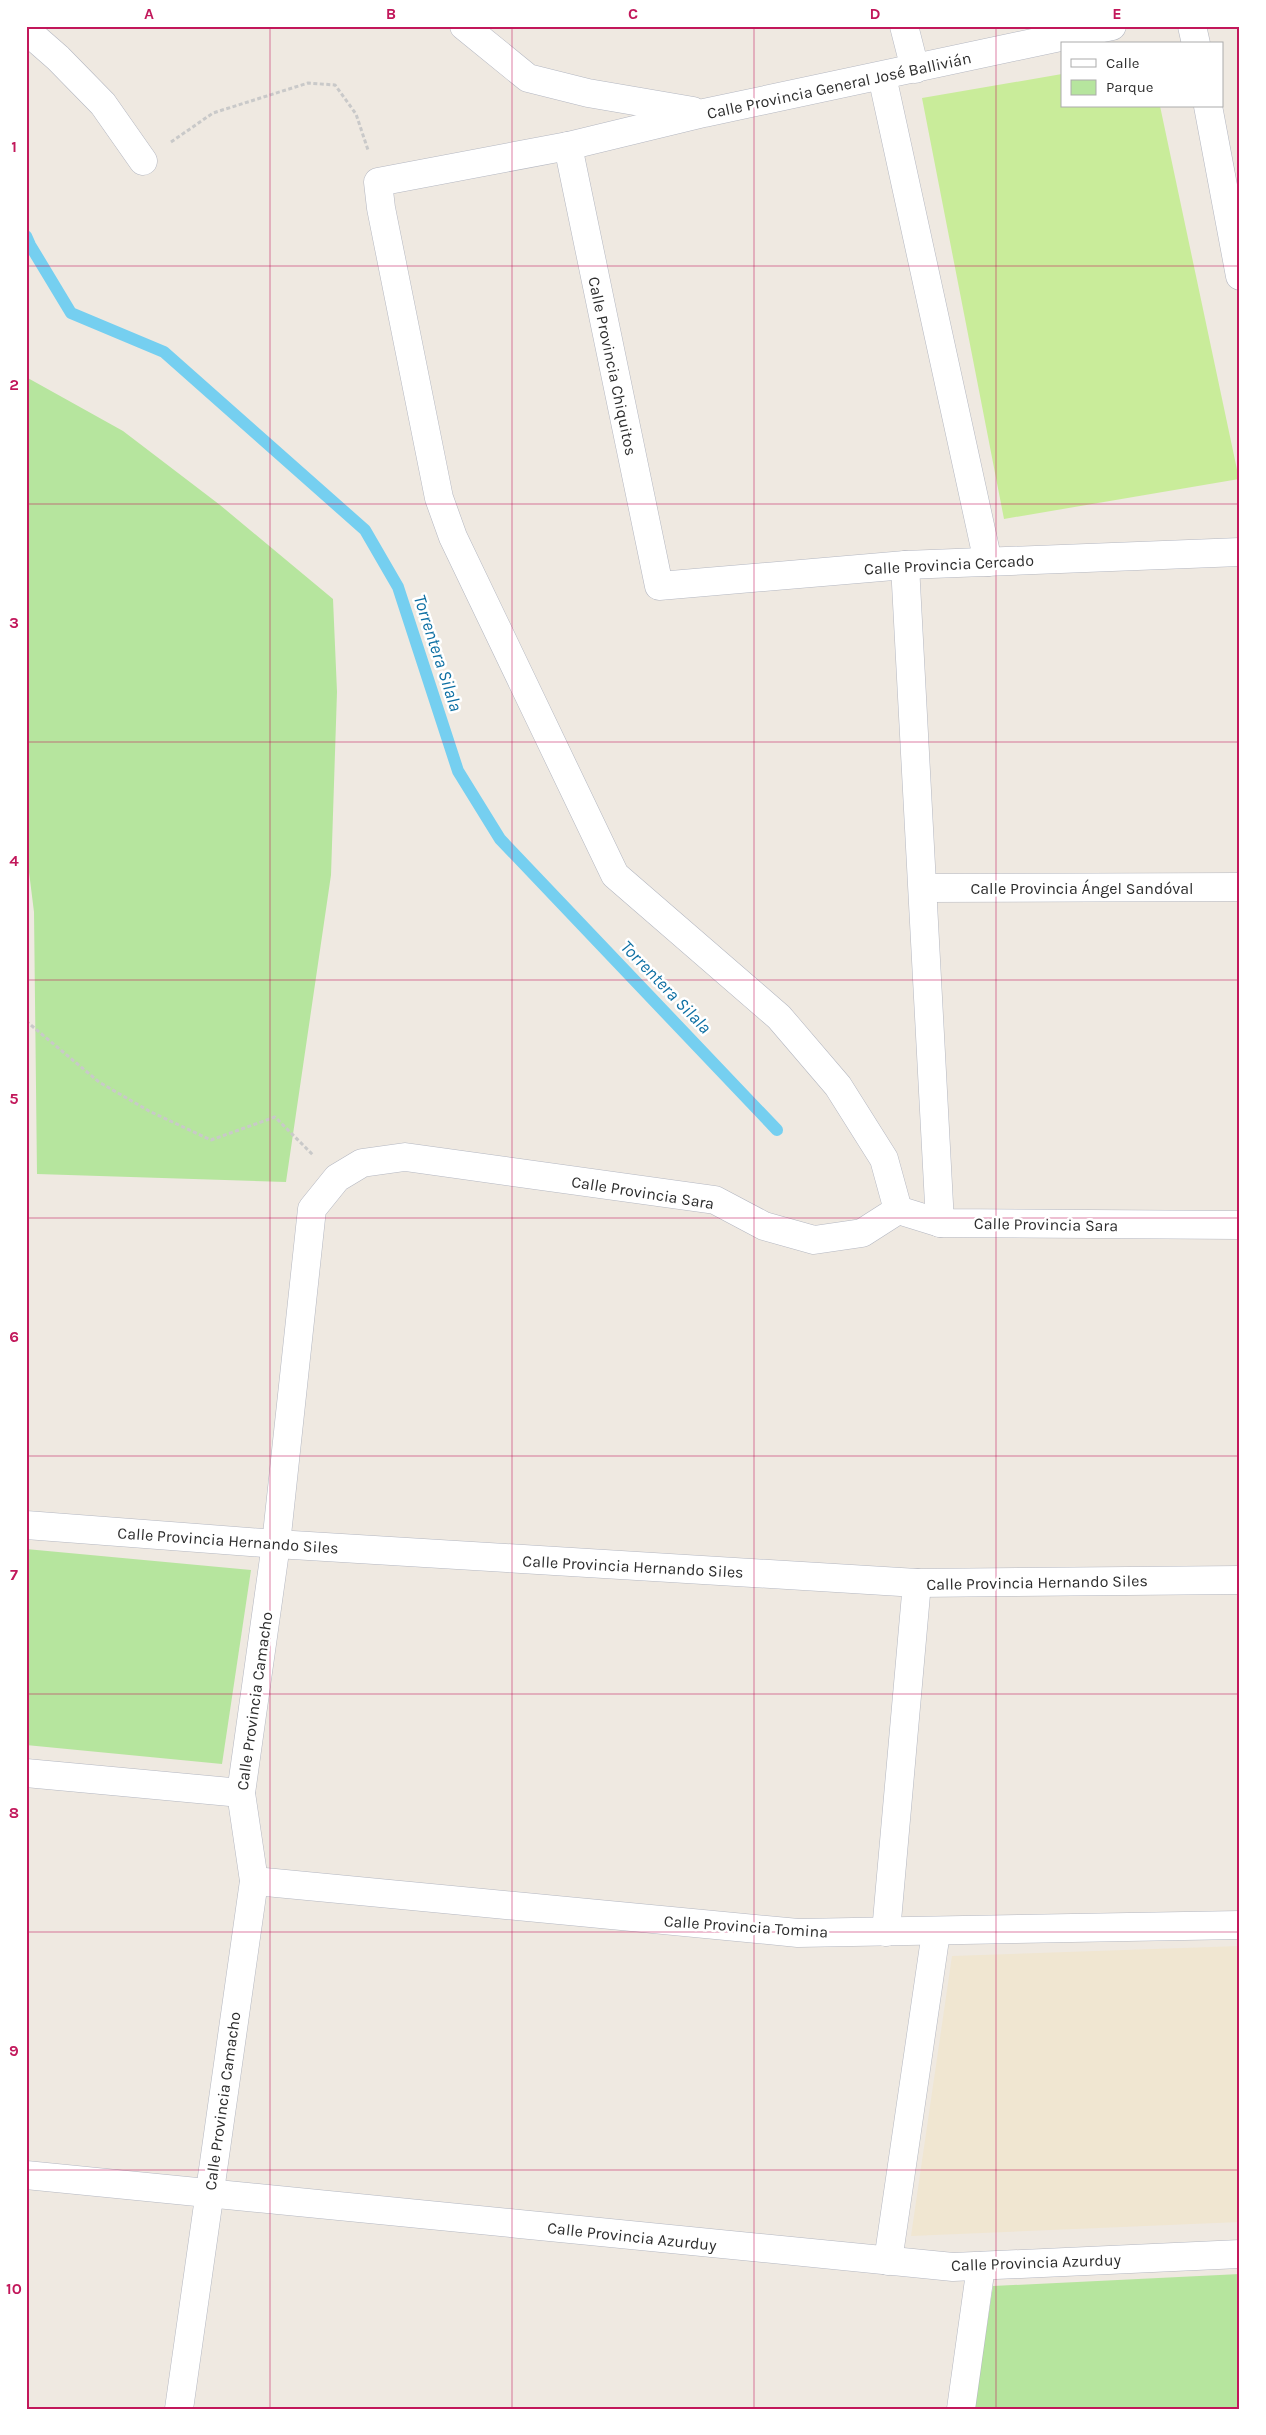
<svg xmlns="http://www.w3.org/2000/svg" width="1266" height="2435" viewBox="0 0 1266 2435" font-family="Karla,sans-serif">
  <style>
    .education { fill: #f0e6d1 }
    .green { fill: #b6e59e }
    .pitch { fill: #c9ec9a }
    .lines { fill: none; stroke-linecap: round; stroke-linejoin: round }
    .stream { stroke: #75cff0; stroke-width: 12 }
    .street-casing { stroke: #b4b7c1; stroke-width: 29 }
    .path { stroke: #c9c9c9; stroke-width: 3; stroke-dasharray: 4 2.5; stroke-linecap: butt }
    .street { stroke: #fff; stroke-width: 28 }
    .grid { fill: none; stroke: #c2185b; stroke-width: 1; stroke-opacity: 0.55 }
    .labels { text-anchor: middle; stroke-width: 5; stroke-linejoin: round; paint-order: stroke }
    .street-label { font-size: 16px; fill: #2e2e2e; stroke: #fff }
    .water-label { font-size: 18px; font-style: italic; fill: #0d6fa3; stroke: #fff }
    .neatline { fill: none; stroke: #c2185b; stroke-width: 2 }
    .grid-label { font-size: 16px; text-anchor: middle; font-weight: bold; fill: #c2185b }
  </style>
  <rect width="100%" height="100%" fill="#efe9e1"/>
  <!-- education -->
  <path class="education" d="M 1240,1946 L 1240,2222 L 911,2236 L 952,1956 Z"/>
  <!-- green -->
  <g class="green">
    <path d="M 26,377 L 123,431 L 220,505 L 333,599 L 337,692 L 331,875 L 286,1182 L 37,1174 L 34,912 L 26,848 Z"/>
    <path d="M 26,1549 L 251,1570 L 222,1764 L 26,1745 Z"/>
    <path d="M 1240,2274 L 1240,2409 L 974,2409 L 993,2286 Z"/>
  </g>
  <!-- pitch -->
  <path class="pitch" d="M 1062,74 L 1062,106 L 1160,106 L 1239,479 L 1004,519 L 922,98 Z"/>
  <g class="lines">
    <!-- stream -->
    <path class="stream" d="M 26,236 L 30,245 L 71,313 L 164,352 L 365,530 L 398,587 L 458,771 L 500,839 L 777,1130"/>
    <!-- street casing -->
    <g class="street-casing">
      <g id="street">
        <path d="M 464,26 L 528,78 L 588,93 L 693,111"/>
        <path d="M 904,26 L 915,69"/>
        <path d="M 1192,26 L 1196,44"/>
        <path d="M 26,30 L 58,58 L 103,104 L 143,161"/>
        <path d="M 882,76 L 988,562"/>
        <path d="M 1208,106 L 1240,276"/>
        <path d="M 568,146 L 659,586 L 905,565 L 1240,552"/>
        <path d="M 905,565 L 940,1223"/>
        <path d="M 923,888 L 1240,887"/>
        <path d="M 898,1210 L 884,1159 L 838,1086 L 779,1017 L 615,875 L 453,537 L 439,498 L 381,208 L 378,182 L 568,146 L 704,113 L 1112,26"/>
        <path d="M 26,1525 L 276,1544 L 917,1583 L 1240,1580"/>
        <path d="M 26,1773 L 241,1793"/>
        <path d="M 254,1881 L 798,1933 L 1240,1925"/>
        <path d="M 886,1932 L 917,1583"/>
        <path d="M 26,2175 L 953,2267 L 1240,2254"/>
        <path d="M 888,2261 L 936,1932"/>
        <path d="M 179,2409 L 254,1881 L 241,1793 L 276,1544 L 312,1209 L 337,1178 L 362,1163 L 405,1157 L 715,1200 L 764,1226 L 814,1240 L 862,1233 L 898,1210 L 940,1223 L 1240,1225"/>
        <path d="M 961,2409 L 981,2266"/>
      </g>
    </g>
    <!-- path -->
    <g class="path">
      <path d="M 171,142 L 213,113 L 308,83 L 335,85 L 356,114 L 368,150"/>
      <path d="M 26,1021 L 99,1082 L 149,1111 L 211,1140 L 275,1117 L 313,1155"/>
    </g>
    <!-- street -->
    <use href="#street" class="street"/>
  </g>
  <!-- grid -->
  <path class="grid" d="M 270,26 L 270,2409M 512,26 L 512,2409M 754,26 L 754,2409M 996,26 L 996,2409M 26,266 L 1240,266M 26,504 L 1240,504M 26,742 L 1240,742M 26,980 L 1240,980M 26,1218 L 1240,1218M 26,1456 L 1240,1456M 26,1694 L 1240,1694M 26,1932 L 1240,1932M 26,2170 L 1240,2170"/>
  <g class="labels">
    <!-- street labels -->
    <g class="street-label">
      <text transform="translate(839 85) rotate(-12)" y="6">Calle Provincia General José Ballivián</text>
      <text transform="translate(613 366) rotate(78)" y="6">Calle Provincia Chiquitos</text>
      <text transform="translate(949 564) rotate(-3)" y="6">Calle Provincia Cercado</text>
      <text x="1082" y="894">Calle Provincia Ángel Sandóval</text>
      <text transform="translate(643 1192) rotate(9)" y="6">Calle Provincia Sara</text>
      <text transform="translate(1046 1224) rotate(1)" y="6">Calle Provincia Sara</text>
      <text transform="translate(228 1540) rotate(4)" y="6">Calle Provincia Hernando Siles</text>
      <text transform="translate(633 1566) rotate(3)" y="6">Calle Provincia Hernando Siles</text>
      <text transform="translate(1037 1582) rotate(-1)" y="6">Calle Provincia Hernando Siles</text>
      <text transform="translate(254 1701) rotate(-82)" y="6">Calle Provincia Camacho</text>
      <text transform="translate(746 1926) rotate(4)" y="6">Calle Provincia Tomina</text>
      <text transform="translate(222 2101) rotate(-82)" y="6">Calle Provincia Camacho</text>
      <text transform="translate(632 2236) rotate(6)" y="6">Calle Provincia Azurduy</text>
      <text transform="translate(1036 2262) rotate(-2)" y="6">Calle Provincia Azurduy</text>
    </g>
    <!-- water labels -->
    <g class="water-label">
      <text transform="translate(438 653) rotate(72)" y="6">Torrentera Silala</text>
      <text transform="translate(666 987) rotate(46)" y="6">Torrentera Silala</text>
    </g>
  </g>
  <!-- border -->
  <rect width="1266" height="2435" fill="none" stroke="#ffffff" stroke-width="55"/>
  <!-- legend -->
  <rect x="1061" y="42" width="162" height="65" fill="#ffffff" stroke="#ababab"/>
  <rect x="1071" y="59" width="25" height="8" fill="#ffffff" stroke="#ababab"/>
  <text x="1106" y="68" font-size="15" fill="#2e2e2e">Calle</text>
  <rect x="1071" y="80" width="25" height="15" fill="#b6e59e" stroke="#ababab"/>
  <text x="1106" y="92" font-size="15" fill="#2e2e2e">Parque</text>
  <rect x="28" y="28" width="1210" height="2380" class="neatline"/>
  <g class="grid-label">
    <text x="149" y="19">A</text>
    <text x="391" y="19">B</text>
    <text x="633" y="19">C</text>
    <text x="875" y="19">D</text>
    <text x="1117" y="19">E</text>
    <text x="14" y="152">1</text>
    <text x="14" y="390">2</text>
    <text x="14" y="628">3</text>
    <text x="14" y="866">4</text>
    <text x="14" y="1104">5</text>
    <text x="14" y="1342">6</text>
    <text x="14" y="1580">7</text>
    <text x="14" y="1818">8</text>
    <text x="14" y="2056">9</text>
    <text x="14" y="2294">10</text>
  </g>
</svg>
